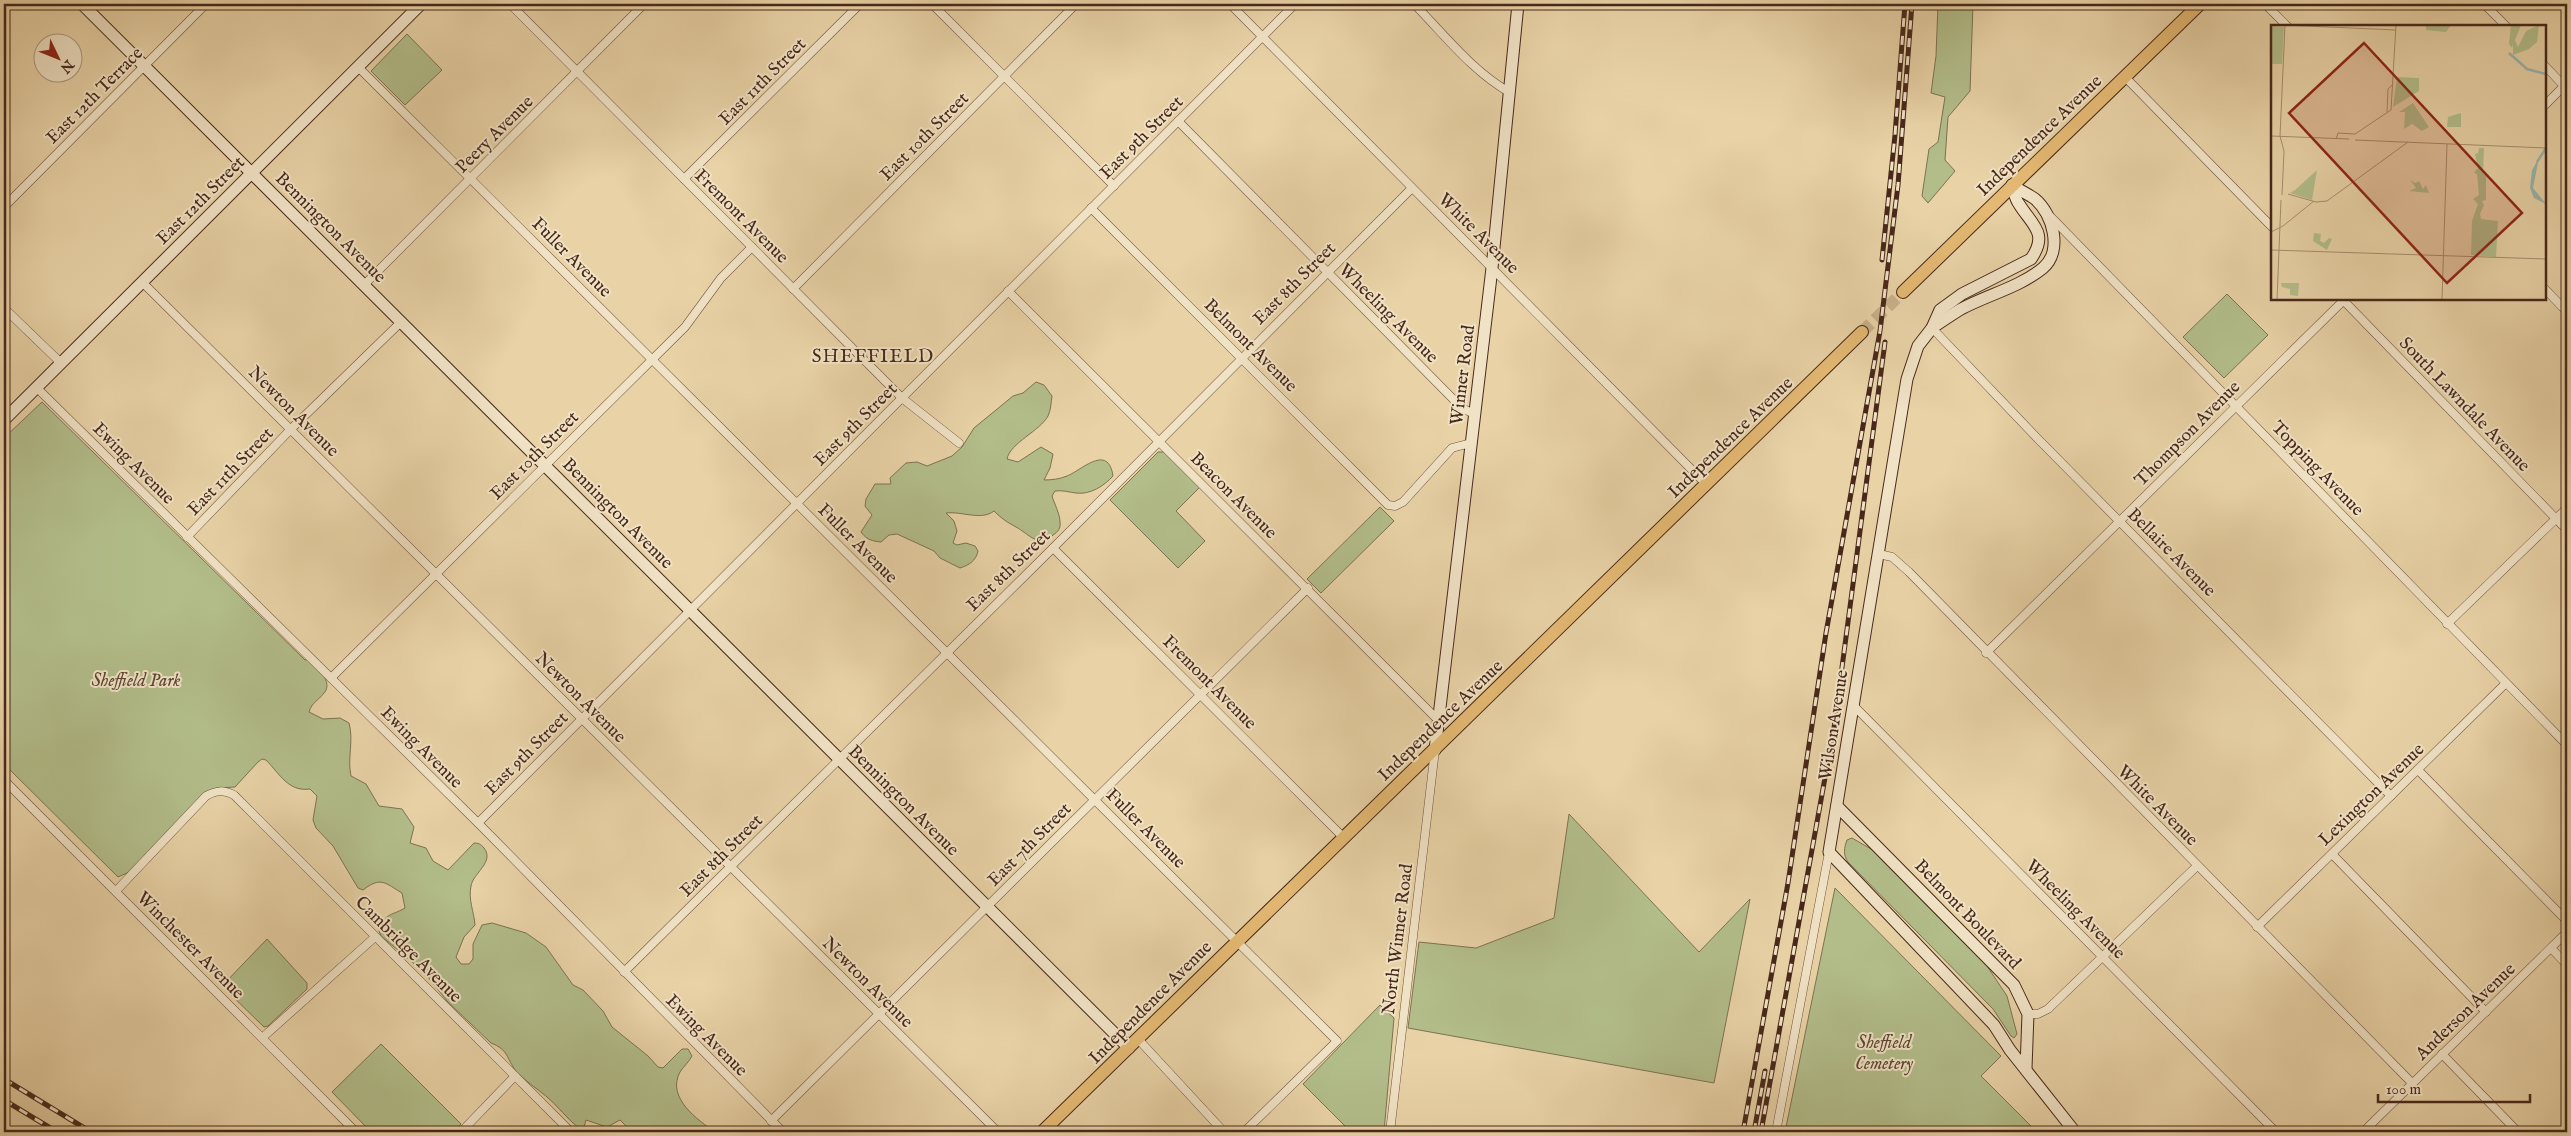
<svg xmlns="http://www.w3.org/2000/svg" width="2571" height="1136" viewBox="0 0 2571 1136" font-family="'IM FELL English',serif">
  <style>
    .green { fill: #b2bd8a; stroke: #7d7252 }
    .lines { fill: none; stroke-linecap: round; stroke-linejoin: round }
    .primary-tunnel { stroke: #c8b08a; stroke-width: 12; stroke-dasharray: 12 6; stroke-linecap: butt }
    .street-casing { stroke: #70523e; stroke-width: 9 }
    .secondary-casing { stroke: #48281b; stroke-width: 13 }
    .primary-casing { stroke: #48281b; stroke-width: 14 }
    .street { stroke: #f0e2c5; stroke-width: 8 }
    .secondary { stroke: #f0e2c5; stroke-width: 11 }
    .primary { stroke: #e4b973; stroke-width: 12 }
    .rail-casing { stroke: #48281b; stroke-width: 5 }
    .rail { stroke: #f0e2c5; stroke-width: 3; stroke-dasharray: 9; stroke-linecap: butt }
    .labels { text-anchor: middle; stroke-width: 4; stroke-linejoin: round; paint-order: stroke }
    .street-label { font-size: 18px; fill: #48281b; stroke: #f0e2c5 }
    .park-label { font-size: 18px; font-style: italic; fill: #5d4631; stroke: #f0e2c5 }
    .neighbourhood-label { font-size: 19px; letter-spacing: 1px; fill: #48281b; stroke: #f0e2c5 }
    .inset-river { fill: none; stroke: #98b6ad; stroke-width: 2.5 }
    .inset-road { fill: none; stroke: #a88e6e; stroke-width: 1 }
    .view { fill: #8f2418; fill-opacity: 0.15; stroke: #8f2418; stroke-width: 2.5 }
    .inset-edge { fill: none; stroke: #48281b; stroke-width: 2.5 }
  </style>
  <rect width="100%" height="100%" fill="#e8d2a6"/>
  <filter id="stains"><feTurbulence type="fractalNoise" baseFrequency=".004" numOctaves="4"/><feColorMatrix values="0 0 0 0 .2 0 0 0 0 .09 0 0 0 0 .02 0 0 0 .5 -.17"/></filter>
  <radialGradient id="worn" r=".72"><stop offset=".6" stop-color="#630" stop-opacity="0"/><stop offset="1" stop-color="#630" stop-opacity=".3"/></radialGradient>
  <!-- green -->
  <g class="green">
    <path d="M 1938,4 L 1973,4 L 1970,91 L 1948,117 L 1945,160 L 1955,171 L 1928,203 L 1922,196 L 1929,149 L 1938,142 L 1945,97 L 1931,93 L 1936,56 Z"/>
    <path d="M 407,34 L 442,70 L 405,105 L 371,71 Z"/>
    <path d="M 2227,294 L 2268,335 L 2224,378 L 2183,337 Z"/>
    <path d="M 1036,382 L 1044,385 L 1052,396 C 1051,402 1051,410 1048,416 C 1040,431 1010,443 1007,459 L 1018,462 L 1041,447 L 1053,454 L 1050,468 L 1044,480 C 1052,480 1060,479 1067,476 C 1082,470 1108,443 1113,476 C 1104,486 1090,495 1076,493 C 1068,492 1063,490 1055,491 L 1052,496 C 1054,503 1060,514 1060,522 C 1061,528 1058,532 1053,535 C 1039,549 1029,534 1016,527 C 1007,522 1002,519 994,511 C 981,521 962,511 946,513 L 954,521 L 957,531 L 953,543 L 957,545 L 966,543 L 975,546 L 978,551 C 976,561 969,565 960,568 L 940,558 L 934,551 L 897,534 L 889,535 L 881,542 C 872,541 867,540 861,532 L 872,515 L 865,506 L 866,499 L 875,484 L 891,484 L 890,478 L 906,463 L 917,462 L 927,466 L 952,456 L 962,447 L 974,428 L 1013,396 L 1023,393 Z"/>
    <path d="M 42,402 L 305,660 L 310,659 C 316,667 334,682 324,693 C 318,701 312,702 309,712 L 323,719 L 340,718 L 349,723 C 354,741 347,758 351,776 L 366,784 L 379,806 L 402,809 L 414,827 L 410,843 L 426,848 L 433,861 L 448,870 L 474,843 C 478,843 481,844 484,848 C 495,862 473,873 471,886 C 468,899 474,912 475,925 L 464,937 L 456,957 L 461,964 L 469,964 L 473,959 L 473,944 L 482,925 L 492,923 L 526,933 L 546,947 L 573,985 L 583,990 L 603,1011 L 612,1027 L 648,1056 L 658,1067 L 663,1068 L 682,1049 L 688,1049 L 692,1056 C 689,1062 683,1067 680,1072 C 666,1098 698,1120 715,1132 L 632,1132 L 620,1120 L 607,1127 L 586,1120 L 584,1127 L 580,1129 C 567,1119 558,1106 546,1096 C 536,1088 525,1081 516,1071 C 506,1058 509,1050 491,1043 L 447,1001 L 424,972 L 381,936 L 379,931 C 386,912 389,917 405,908 L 402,893 C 385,883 381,876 363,890 L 358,888 L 333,846 L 316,828 L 313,820 L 317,796 L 310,789 C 288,792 280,774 266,760 L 262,759 L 258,762 L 235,787 L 217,788 L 129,872 L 118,877 L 4,764 L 4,438 Z"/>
    <path d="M 1158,452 L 1164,452 L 1200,487 L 1176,511 L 1205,541 L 1178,568 L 1110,500 Z"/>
    <path d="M 1380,507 L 1394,521 L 1321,593 L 1307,579 Z"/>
    <path d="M 1569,814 L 1699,952 L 1750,899 L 1714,1083 L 1408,1028 L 1419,942 L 1476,948 L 1554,918 Z"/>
    <path d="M 1852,838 L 1871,849 L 1987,966 L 2007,996 L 2017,1034 L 2014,1038 L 2011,1036 L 1993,1009 L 1848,862 C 1843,855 1844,848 1847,840 Z"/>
    <path d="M 1835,888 L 2001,1056 L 1981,1076 L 2037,1132 L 1785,1132 Z"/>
    <path d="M 267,939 L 307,983 L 307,989 L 268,1026 L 264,1027 L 222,986 Z"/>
    <path d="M 1380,1005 L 1394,1018 L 1384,1132 L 1345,1132 L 1348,1129 L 1303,1084 Z"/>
    <path d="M 381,1044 L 461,1124 L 453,1132 L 371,1132 L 332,1092 Z"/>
  </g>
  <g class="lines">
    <!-- primary-tunnel -->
    <path class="primary-tunnel" d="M 1862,332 L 1903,292"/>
    <!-- street casing -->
    <g class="street-casing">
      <g id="street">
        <path d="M 510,4 L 902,398 L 959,443"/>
        <path d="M 932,4 L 1114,186"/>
        <path d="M 1230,4 L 1706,484"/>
        <path d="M 1414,4 C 1444,34 1472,71 1509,92"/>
        <path d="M 2265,4 L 2287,26"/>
        <path d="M 2484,4 L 2506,26"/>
        <path d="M 2545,66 L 2567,89"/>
        <path d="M 358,67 L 1337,1041 L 1244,1132"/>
        <path d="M 2125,77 L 2272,227"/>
        <path d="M 2545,105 L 2567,83"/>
        <path d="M 1178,121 L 1462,408 L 1476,415"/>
        <path d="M 684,179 L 860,4"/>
        <path d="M 4,207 L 206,4"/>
        <path d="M 1091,208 L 1388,505 L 1395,506 L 1403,502 L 1452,448 L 1471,443"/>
        <path d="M 2048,214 L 2567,745"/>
        <path d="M 142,282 L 998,1132"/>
        <path d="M 364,285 L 644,4"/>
        <path d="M 793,289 L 1076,4"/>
        <path d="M 2545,289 L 2567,312"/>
        <path d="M 1008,291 L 1438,720"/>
        <path d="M 2342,299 L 2567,530"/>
        <path d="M 4,308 L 61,363"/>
        <path d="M 1932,328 L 2039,440 L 2391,796"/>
        <path d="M 36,387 L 478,823 L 783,1132"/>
        <path d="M 187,537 L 291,429 L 401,322"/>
        <path d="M 1053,548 L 1344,838"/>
        <path d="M 1879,554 L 1892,557 L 1909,572 L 2412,1083"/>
        <path d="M 2447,624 L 2567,508"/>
        <path d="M 1986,653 L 2345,299"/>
        <path d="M 331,678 L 685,327 L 721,278 L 752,247"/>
        <path d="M 1854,706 L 2276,1132"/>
        <path d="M 2418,770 L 2567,921"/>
        <path d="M 4,780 L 356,1132"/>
        <path d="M 478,823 L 1295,4"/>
        <path d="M 2332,854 L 2486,1012"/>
        <path d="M 116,891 L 206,796 C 217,790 223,790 234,795 L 571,1132"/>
        <path d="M 2257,927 L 2506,683"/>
        <path d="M 2551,948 L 2567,965"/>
        <path d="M 624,972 L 1053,548 L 1412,188"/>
        <path d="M 2028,1014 L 2038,1014 L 2048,1009 L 2197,866"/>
        <path d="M 262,1038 L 375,937"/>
        <path d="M 1138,1039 L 1224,1132"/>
        <path d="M 2442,1054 L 2518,1132"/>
        <path d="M 771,1121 L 1308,588"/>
        <path d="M 461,1132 L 515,1076"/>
        <path d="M 1390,1132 L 1435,750"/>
        <path d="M 1776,1132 L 1829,852"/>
        <path d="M 2363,1132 L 2567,932"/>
      </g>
    </g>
    <!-- secondary casing -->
    <g class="secondary-casing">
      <g id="secondary">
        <path d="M 82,4 L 1129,1048"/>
        <path d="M 2012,185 C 2014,191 2015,199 2019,204 C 2032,225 2049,233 2031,259 L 1962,294 L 1940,310 L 1932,328 L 1918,346 L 1907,379 L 1829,852 L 1994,1025 L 2010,1050 L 2075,1132"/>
        <path d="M 1932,328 C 1941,322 1951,315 1961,309 C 1987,295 2020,287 2043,268 C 2063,251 2053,214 2035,199 C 2028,194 2019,190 2012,185"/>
        <path d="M 4,420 L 421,4"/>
        <path d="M 1435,750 L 1492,268 L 1518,4"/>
        <path d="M 1837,806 L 2014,985 L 2028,1014 L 2026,1068"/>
      </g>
    </g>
    <!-- primary casing -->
    <g class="primary-casing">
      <g id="primary">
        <path d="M 1903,292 L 2200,4"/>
        <path d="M 1042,1132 L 1862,332"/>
      </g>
    </g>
    <!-- street -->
    <use href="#street" class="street"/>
    <!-- secondary -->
    <use href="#secondary" class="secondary"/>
    <!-- primary -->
    <use href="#primary" class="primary"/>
    <!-- rail casing -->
    <g class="rail-casing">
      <g id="rail">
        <path d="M 1882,260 L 1895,135 L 1905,4"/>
        <path d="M 4,1079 L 91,1132"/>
        <path d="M 4,1100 L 57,1132"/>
        <path d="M 1743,1132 L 1788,883 L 1826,633 L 1880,331 L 1898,185 L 1912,4"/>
        <path d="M 1754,1132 L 1765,1071"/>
        <path d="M 1761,1132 L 1834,728 L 1885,342"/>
      </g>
    </g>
    <!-- rail -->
    <use href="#rail" class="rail"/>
  </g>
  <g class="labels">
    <!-- street labels -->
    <g class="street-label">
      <text transform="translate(762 81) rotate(-45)" y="6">East 11th Street</text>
      <text transform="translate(94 95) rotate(-45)" y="6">East 12th Terrace</text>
      <text transform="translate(494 134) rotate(-45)" y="6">Peery Avenue</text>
      <text transform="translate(2039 135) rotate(-44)" y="6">Independence Avenue</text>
      <text transform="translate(924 136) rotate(-45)" y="6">East 10th Street</text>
      <text transform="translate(1141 137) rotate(-45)" y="6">East 9th Street</text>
      <text transform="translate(200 200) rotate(-45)" y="6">East 12th Street</text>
      <text transform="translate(742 216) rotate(45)" y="6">Fremont Avenue</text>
      <text transform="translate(331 227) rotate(45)" y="6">Bennington Avenue</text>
      <text transform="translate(1479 233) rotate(45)" y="6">White Avenue</text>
      <text transform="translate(572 257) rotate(45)" y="6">Fuller Avenue</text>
      <text transform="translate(1294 283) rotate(-45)" y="6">East 8th Street</text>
      <text transform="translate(1389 313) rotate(45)" y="6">Wheeling Avenue</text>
      <text transform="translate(1251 345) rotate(45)" y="6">Belmont Avenue</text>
      <text transform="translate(1462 375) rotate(-83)" y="6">Winner Road</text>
      <text transform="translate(2465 404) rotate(46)" y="6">South Lawndale Avenue</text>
      <text transform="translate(294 411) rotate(45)" y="6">Newton Avenue</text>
      <text transform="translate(855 424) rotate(-45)" y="6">East 9th Street</text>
      <text transform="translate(2187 433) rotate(-45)" y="6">Thompson Avenue</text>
      <text transform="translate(1730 437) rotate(-44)" y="6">Independence Avenue</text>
      <text transform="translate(534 455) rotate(-45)" y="6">East 10th Street</text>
      <text transform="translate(134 463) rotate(45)" y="6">Ewing Avenue</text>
      <text transform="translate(2318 468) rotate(46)" y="6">Topping Avenue</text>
      <text transform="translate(230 471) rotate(-46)" y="6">East 11th Street</text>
      <text transform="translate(1234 495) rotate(45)" y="6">Beacon Avenue</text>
      <text transform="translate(618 513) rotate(45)" y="6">Bennington Avenue</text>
      <text transform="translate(858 543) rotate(45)" y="6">Fuller Avenue</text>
      <text transform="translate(2172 552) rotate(45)" y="6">Bellaire Avenue</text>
      <text transform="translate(1008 570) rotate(-44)" y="6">East 8th Street</text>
      <text transform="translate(1210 682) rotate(45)" y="6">Fremont Avenue</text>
      <text transform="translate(581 697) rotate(45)" y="6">Newton Avenue</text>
      <text transform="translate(1440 720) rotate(-44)" y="6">Independence Avenue</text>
      <text transform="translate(1833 725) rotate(-81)" y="6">Wilson Avenue</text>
      <text transform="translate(422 747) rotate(45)" y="6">Ewing Avenue</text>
      <text transform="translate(526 753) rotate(-45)" y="6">East 9th Street</text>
      <text transform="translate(2371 794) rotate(-44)" y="6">Lexington Avenue</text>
      <text transform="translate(904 800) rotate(45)" y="6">Bennington Avenue</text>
      <text transform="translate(2158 805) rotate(45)" y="6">White Avenue</text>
      <text transform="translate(1146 828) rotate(45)" y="6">Fuller Avenue</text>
      <text transform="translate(1029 844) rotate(-45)" y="6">East 7th Street</text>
      <text transform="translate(721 855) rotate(-45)" y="6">East 8th Street</text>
      <text transform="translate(2076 909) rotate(45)" y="6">Wheeling Avenue</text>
      <text transform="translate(1968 914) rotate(46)" y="6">Belmont Boulevard</text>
      <text transform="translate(1397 939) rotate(-83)" y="6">North Winner Road</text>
      <text transform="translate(191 945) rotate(45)" y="6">Winchester Avenue</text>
      <text transform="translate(409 949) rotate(45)" y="6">Cambridge Avenue</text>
      <text transform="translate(868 982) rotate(45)" y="6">Newton Avenue</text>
      <text transform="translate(1150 1002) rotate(-45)" y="6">Independence Avenue</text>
      <text transform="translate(2465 1011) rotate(-44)" y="6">Anderson Avenue</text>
      <text transform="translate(707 1035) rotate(45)" y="6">Ewing Avenue</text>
    </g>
    <!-- park labels -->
    <g class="park-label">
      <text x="136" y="686">Sheffield Park</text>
      <text x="1884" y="1048">Sheffield<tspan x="1884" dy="21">Cemetery</tspan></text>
    </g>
    <!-- neighbourhood labels -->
    <g class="neighbourhood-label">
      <text x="873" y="362">SHEFFIELD</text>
    </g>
  </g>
  <!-- overview -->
  <g transform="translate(2271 25)">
    <rect width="275" height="275" fill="#e8d2a6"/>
    <path d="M 155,0 L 180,0 L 175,7 L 155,5 ZM 240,0 L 250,0 L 244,15 L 247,22 L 255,6 L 268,0 L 266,17 L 258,24 L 242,30 L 242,19 L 241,23 L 238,19 ZM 0,1 L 13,2 L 11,39 L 0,39 ZM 126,52 L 148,53 L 148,66 L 122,82 ZM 142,78 L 158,102 L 151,106 L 141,99 L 133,104 L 134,87 L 128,87 ZM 190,88 L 190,102 L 176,102 L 177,92 ZM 208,123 L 213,123 L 212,148 L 215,150 L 215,175 L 211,176 L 213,180 L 209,189 L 210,194 L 227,196 L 225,232 L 200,230 L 201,196 L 207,179 L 202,174 L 208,170 L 206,149 L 203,148 L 207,143 L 204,129 L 207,128 ZM 46,145 L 41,175 L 19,168 L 24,165 ZM 139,155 L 144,158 L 148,156 L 152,164 L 155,160 L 158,168 L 138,166 L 145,163 ZM 43,208 L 50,209 L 49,216 L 53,218 L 58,213 L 61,214 L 56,225 L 42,216 ZM 10,258 L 28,258 L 27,271 L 19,270 L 19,264 L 11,262 Z" fill="#b2bd8a"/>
    <path d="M 268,133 L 262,163 L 275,179 L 263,173 L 259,163 L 261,145 Z" fill="#98b6ad"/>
    <path class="inset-river" d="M 238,28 L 256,44 L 275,49M 266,137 L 275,123"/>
    <path class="inset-road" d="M 12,0 L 125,5M 116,87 L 117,64 L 122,59M 0,111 L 78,114M 9,111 L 14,0M 9,111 L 13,126 L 11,170M 65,114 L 67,108 L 84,109 L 120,85 L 125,0M 84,115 L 275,123M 17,169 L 45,177 L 56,176 L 137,117M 0,207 L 12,201 L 43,176M 0,225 L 275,234M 6,275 L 10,175M 171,275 L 176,119"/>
    <path class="view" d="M 93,18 L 251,188 L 176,258 L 18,88 Z"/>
    <rect width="275" height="275" class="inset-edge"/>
  </g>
  <!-- margin -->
  <rect width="2571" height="1136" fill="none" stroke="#e8d2a6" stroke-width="20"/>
  <rect x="5" y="5" width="2561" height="1126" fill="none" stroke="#48281b" stroke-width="2.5"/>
  <rect x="10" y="10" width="2551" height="1116" fill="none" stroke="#48281b"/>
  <!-- north arrow -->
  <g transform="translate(58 58) rotate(133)"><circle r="24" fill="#f0e2c5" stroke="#ad9881"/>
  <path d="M0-4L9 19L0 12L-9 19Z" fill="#8f2418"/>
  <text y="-8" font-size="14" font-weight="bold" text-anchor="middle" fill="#48281b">N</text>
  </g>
  <!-- scale -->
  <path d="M2378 1094v8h152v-8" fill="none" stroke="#48281b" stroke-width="2.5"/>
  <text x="2386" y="1094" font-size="15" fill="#48281b" stroke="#f0e2c5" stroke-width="4" paint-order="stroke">100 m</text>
  <rect width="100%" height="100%" filter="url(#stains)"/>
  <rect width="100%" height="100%" fill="url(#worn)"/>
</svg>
